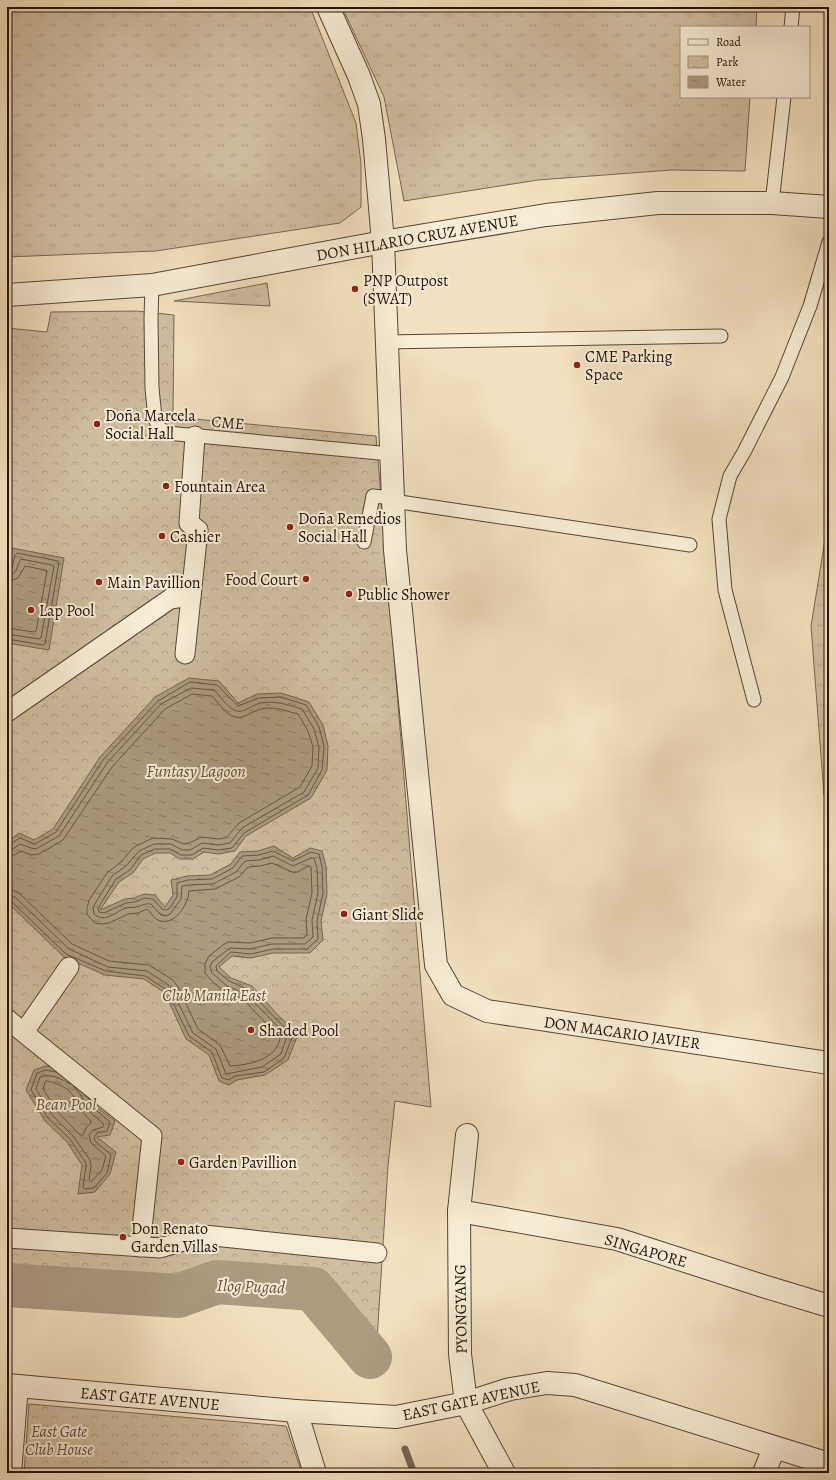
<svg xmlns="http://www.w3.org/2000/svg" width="836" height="1480" viewBox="0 0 836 1480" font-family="Alegreya,serif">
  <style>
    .grass { fill: url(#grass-tufts); stroke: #786856 }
    .park { fill: url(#park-crowns); stroke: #786856 }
    .water { fill: url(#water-ripples); stroke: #746452 }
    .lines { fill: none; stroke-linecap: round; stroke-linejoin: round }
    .shore { stroke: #665646; stroke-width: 1 }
    .stream { stroke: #746452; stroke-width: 7 }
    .river { stroke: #ab9b81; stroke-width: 44 }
    .service-casing { stroke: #564638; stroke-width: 15 }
    .pedestrian-casing { stroke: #564638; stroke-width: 21 }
    .minor-casing { stroke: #564638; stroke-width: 24 }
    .tertiary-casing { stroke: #564638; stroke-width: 24 }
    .service { stroke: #f7ecd5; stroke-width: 13 }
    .pedestrian { stroke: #f7ecd5; stroke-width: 19 }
    .minor { stroke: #f7ecd5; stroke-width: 22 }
    .tertiary { stroke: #f7ecd5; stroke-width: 22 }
    .poi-dot { fill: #8f2418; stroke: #f7ecd5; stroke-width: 1.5 }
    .labels { text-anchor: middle; stroke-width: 4; stroke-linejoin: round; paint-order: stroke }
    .street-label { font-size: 16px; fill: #22120c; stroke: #f7ecd5 }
    .poi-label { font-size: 16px; fill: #22120c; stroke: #f7ecd5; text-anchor: start }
    .park-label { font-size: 16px; font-style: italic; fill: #5f4e40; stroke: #f7ecd5 }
    .water-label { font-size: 17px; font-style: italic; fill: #605041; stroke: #f7ecd5 }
  </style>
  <defs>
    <pattern id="grass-tufts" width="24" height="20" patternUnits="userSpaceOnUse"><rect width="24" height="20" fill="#cfbea0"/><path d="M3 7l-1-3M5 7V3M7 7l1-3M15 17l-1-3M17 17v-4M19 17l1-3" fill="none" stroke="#b1a289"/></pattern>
    <pattern id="park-crowns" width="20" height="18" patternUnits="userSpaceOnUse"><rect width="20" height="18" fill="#cfbea0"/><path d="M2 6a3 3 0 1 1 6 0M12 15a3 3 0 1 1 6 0" fill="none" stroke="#b1a289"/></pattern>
    <pattern id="water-ripples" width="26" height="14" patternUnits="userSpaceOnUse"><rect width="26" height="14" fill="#ab9b81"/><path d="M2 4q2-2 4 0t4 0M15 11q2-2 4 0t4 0" fill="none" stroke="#8b7d68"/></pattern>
  </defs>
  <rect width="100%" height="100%" fill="#f2e1be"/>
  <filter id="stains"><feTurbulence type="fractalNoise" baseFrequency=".005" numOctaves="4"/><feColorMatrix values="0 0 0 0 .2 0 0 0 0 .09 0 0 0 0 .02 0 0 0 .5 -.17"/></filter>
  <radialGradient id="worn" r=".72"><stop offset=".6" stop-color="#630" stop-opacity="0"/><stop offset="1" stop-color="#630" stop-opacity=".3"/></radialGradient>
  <!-- grass -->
  <g class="grass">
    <path d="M 10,7 L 310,7 L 356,123 L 361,164 L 361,207 L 340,223 L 156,251 L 7,257 L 7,87 Z"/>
    <path d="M 342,7 L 757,7 L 756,27 L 681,27 L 681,97 L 750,97 L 745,171 L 671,170 L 538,180 L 404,201 L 384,97 Z"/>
    <path d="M 267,283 L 270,306 L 174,301 Z"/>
    <path d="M 829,515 L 829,796 L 824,795 L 811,626 Z"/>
  </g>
  <!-- park -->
  <g class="park">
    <path d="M 137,311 L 174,315 L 173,417 L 376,436 L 431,1107 L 395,1101 L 388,1166 L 377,1340 L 313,1276 L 208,1270 L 168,1280 L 7,1275 L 7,328 L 47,332 L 51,312 Z"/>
    <path d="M 29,1404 L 286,1426 L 302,1473 L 24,1473 Z"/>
  </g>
  <!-- water -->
  <g class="water">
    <path d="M 12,548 L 64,558 L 49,650 L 7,643 L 7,577 Z"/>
    <path d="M 189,678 L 219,681 L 238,703 L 257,694 L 281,693 L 309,702 L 323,725 L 328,746 L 327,770 L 311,798 L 246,836 L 235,851 L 218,854 L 204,852 L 193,859 L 180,859 L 170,853 L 155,853 L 143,859 L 133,873 L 119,882 L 100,910 L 125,899 L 134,898 L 144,894 L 155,895 L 165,907 L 173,895 L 171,880 L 187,876 L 210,875 L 231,864 L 240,852 L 258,851 L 274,846 L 293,858 L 310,848 L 322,851 L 326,866 L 327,894 L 321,921 L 323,940 L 310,953 L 273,953 L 251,958 L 232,956 L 219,967 L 231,978 L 252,986 L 277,1014 L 298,1034 L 288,1060 L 265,1075 L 237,1080 L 229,1085 L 219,1081 L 209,1055 L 186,1039 L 165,993 L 144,979 L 105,975 L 64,957 L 7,902 L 7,842 L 19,833 L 34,840 L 53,829 L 100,757 L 155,697 Z"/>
    <path d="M 46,1066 L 59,1068 L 87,1089 L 98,1108 L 115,1121 L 110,1135 L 97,1137 L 116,1152 L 110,1174 L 95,1192 L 78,1194 L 82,1165 L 67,1142 L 45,1121 L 26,1090 L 34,1070 Z"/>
  </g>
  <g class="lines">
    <!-- shore -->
    <g class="shore">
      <path d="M 7,571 L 12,568 L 15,555 L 17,553 L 58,561 L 59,562 L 45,644 L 43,645 L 7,639"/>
      <path d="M 7,576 C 18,575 16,566 21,559 L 52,565 L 54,566 L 41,638 L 39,639 L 7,634"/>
      <path d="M 7,582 L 18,578 L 25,566 L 45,570 L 47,571 L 36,631 L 34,632 L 7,628"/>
      <path d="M 7,845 L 10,844 L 20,838 L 35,844 L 56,832 L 103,760 L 158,701 L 190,682 L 217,685 L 238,706 L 259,698 L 281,697 L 306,705 L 319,727 L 324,746 L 322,770 L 308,795 L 244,833 L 232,848 L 218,850 L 203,848 L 192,855 L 181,855 L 170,849 L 155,849 L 141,855 L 130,870 L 116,879 L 98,908 L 99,912 L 104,913 L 126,903 L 135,902 L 144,898 L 153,899 L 162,909 L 166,910 L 169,909 L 177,897 L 177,883 L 188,880 L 212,879 L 233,868 L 242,856 L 259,855 L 273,851 L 293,861 L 311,852 L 319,854 L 322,867 L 323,893 L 317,921 L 318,939 L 307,949 L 273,949 L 251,954 L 231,952 L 216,966 L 217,971 L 229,981 L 249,990 L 274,1017 L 293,1035 L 284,1058 L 264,1072 L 235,1076 L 229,1080 L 222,1078 L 212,1052 L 189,1036 L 167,990 L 145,976 L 106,971 L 66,954 L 11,901 L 7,900"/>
      <path d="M 7,850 L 13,849 L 20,844 L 31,848 L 36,849 L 59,836 L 107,763 L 161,704 L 191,688 L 214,690 C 220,696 226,706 234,710 C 242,715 252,705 260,703 C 274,700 289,705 302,709 L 314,729 L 319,747 L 318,768 L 304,792 L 242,828 L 230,843 L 218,845 L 202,843 L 190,850 L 182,850 L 171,844 L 154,844 L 139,851 L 126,866 L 112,876 L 93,907 L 94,914 C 105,924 116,911 126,908 C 129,907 133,908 136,907 C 142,906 144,903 151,904 L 161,915 L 166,916 L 170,914 L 181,899 L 182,886 L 188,885 L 213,884 L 236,872 L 245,861 L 259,860 L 273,856 L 293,866 L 311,858 L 314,858 L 317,868 L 318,893 L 312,920 L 313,937 L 305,944 L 272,944 L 250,949 L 230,948 L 212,962 L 210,967 L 212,973 L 227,986 L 246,994 L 287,1036 L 281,1054 L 262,1067 L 226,1074 L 216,1049 L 193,1033 L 170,986 L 147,971 L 108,967 L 69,949 L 15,897 L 7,895"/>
      <path d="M 7,856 L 14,855 L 21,851 L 31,855 L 39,854 L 63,840 L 112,767 L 165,709 L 192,694 L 212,696 C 218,702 224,712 232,716 C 243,721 251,711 261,709 C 274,706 286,711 298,714 L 308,731 L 313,747 L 312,766 L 300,787 L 239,823 L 226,838 L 218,839 L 202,837 L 189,843 L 184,844 L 172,839 L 153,838 L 136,846 L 131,850 L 122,861 L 107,873 L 89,900 L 87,908 L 87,914 L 91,919 L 95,923 L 101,924 L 109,923 L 128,914 L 138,913 L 147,909 C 151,912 153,918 158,920 C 172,926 183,911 187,900 C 189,897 188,894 189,891 L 215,889 L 239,877 L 248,867 L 260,866 L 272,863 L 292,872 L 298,872 L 308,866 L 311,867 L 312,893 L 306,919 L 307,934 L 304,938 L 272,938 L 250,943 L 228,942 L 223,945 L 209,956 L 205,964 L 205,973 L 210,979 L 223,991 L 243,999 L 280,1038 C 277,1060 248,1065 230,1066 L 220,1045 L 198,1029 L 178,987 L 173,980 L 149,965 L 109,961 L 72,944 L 19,893 L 13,890 L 7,889"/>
      <path d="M 56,1072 L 46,1070 L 37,1073 L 31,1090 L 48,1118 L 70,1139 L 86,1163 L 86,1166 L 83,1187 L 85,1189 L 94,1188 L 107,1173 L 111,1155 L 95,1141 L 94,1138 L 97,1133 L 107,1131 L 110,1122 L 96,1110 L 88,1098"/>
      <path d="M 47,1081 C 80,1088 72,1104 91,1121 L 91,1123 L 86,1128 L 83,1135 L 80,1135 L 57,1111 L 43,1089 L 45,1082 Z"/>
      <path d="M 70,1084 C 61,1079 51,1073 40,1077 L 36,1089 L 52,1115 L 73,1136 L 90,1160 L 91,1166 L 89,1180 L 91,1182 L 102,1170 L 106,1156 L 91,1143 L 89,1135 L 93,1130 L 103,1127 L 104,1124 L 91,1113 L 80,1094 L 73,1086"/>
    </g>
    <!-- stream -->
    <path class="stream" d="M 405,1449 L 414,1473"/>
    <!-- river -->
    <path class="river" d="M 7,1285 L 178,1296 L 217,1282 L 313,1289 L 370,1357"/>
    <!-- service casing -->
    <g class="service-casing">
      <g id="service">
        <path d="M 791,27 L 793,7"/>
        <path d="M 772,203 L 784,97"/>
        <path d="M 152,285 L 151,319 L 152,388 L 155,418 L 158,427 L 167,433 L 390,454"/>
        <path d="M 387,342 L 721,336"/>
        <path d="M 364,542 L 373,496 L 383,497 L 393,501 L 690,545"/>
        <path d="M 754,700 L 725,590 L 719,519 L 730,476 L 744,452 L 782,377 L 810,306 L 829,242"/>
      </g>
    </g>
    <!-- pedestrian casing -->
    <g class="pedestrian-casing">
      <g id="pedestrian">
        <path d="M 185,654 L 198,530 L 189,523 L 195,436"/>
        <path d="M 7,712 L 170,599 L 191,596"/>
        <path d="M 7,1019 L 152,1136 L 140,1247"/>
        <path d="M 24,1032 L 69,967"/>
        <path d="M 7,1238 L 160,1248 L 204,1235 L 377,1253"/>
      </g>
    </g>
    <!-- minor casing -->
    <g class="minor-casing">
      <g id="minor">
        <path d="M 383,242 L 395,550 L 436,965 L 453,995 L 487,1011 L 829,1063"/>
        <path d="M 467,1135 L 459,1211 L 460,1354 L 466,1403 L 504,1473"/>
        <path d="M 459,1211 L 617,1239 L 763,1286 L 829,1306"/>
        <path d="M 7,1385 L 296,1411 L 396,1417 L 466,1403 L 510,1389 L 547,1383 L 575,1385 L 829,1464"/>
        <path d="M 296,1411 L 315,1473"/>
        <path d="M 10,1473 L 17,1386"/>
        <path d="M 764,1473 L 774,1448"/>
      </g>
    </g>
    <!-- tertiary casing -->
    <g class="tertiary-casing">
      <g id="tertiary">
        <path d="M 328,7 L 359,76 L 369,104 L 374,139 L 383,242"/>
        <path d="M 7,295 L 152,285 L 383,242 L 546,215 L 658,203 L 772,203 L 829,207"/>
      </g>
    </g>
    <!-- service -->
    <use href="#service" class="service"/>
    <!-- pedestrian -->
    <use href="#pedestrian" class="pedestrian"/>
    <!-- minor -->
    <use href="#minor" class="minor"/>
    <!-- tertiary -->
    <use href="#tertiary" class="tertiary"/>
  </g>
  <!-- markers -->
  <g class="poi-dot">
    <circle cx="355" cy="289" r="4"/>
    <circle cx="577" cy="365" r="4"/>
    <circle cx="97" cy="424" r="4"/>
    <circle cx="166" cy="486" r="4"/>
    <circle cx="290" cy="527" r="4"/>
    <circle cx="162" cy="536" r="4"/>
    <circle cx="306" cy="579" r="4"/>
    <circle cx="99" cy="582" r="4"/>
    <circle cx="349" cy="594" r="4"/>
    <circle cx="31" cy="610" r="4"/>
    <circle cx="344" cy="914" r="4"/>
    <circle cx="251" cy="1030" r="4"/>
    <circle cx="181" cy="1162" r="4"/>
    <circle cx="123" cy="1237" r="4"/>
  </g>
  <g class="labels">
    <!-- street labels -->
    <g class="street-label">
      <text transform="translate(417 237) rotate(-10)" y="6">DON HILARIO CRUZ AVENUE</text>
      <text transform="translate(228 422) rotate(5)" y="6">CME</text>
      <text transform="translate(622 1032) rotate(8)" y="6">DON MACARIO JAVIER</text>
      <text transform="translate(646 1250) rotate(16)" y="6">SINGAPORE</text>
      <text transform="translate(460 1309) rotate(-91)" y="6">PYONGYANG</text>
      <text transform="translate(150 1398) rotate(5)" y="6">EAST GATE AVENUE</text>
      <text transform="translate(471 1400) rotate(-12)" y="6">EAST GATE AVENUE</text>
    </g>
    <!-- poi labels -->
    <g class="poi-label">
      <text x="363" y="286">PNP Outpost<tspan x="363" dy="18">(SWAT)</tspan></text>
      <text x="585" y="362">CME Parking<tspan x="585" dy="18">Space</tspan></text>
      <text x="105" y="421">Doña Marcela<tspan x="105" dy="18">Social Hall</tspan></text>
      <text x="174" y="492">Fountain Area</text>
      <text x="298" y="524">Doña Remedios<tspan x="298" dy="18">Social Hall</tspan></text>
      <text x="170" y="542">Cashier</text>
      <text x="298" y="585" text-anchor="end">Food Court</text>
      <text x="107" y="588">Main Pavillion</text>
      <text x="357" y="600">Public Shower</text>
      <text x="39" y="616">Lap Pool</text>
      <text x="352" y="920">Giant Slide</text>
      <text x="259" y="1036">Shaded Pool</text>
      <text x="189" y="1168">Garden Pavillion</text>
      <text x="131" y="1234">Don Renato<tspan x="131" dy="18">Garden Villas</tspan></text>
    </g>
    <!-- park labels -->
    <g class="park-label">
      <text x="214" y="1001">Club Manila East</text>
      <text x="59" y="1437">East Gate<tspan x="59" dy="18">Club House</tspan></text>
    </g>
    <!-- water labels -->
    <g class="water-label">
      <text x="196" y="777">Funtasy Lagoon</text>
      <text x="66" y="1110">Bean Pool</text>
      <text transform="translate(251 1286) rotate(2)" y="6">Ilog Pugad</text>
    </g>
  </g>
  <!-- margin -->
  <rect width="836" height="1480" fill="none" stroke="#f2e1be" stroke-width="24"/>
  <rect x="8" y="8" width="820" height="1464" fill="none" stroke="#22120c" stroke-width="2"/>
  <rect x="12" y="12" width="812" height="1456" fill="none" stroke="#22120c"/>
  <!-- legend -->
  <rect x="680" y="26" width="130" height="72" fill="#f7ecd5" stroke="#a29585"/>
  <rect x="688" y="39" width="20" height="6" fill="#f7ecd5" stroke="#a29585"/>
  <text x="716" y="46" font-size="12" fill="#22120c">Road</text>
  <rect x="688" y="56" width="20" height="12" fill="url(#park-crowns)" stroke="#a29585"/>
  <text x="716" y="66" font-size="12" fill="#22120c">Park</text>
  <rect x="688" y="76" width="20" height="12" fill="url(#water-ripples)" stroke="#a29585"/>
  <text x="716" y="86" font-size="12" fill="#22120c">Water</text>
  <rect width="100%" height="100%" filter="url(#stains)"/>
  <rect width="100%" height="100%" fill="url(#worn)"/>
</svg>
